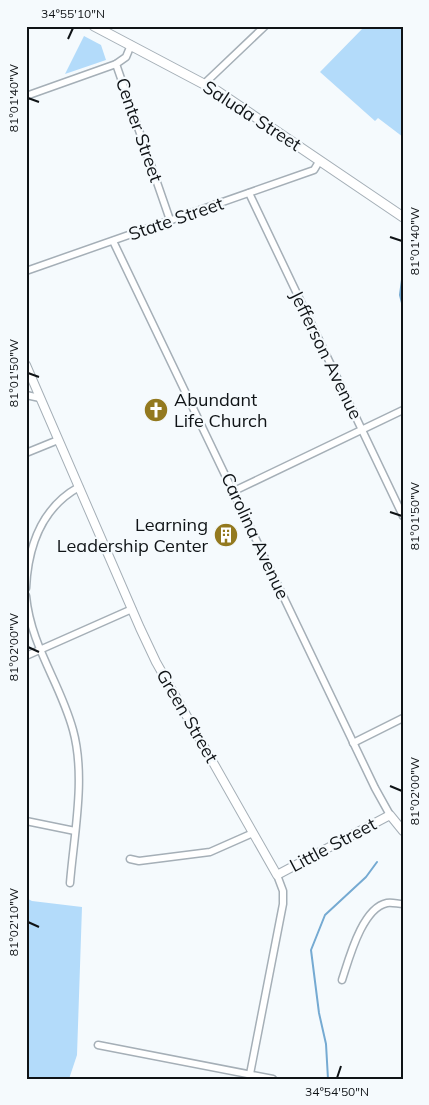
<svg xmlns="http://www.w3.org/2000/svg" width="429" height="1105" viewBox="0 0 429 1105" font-family="Mulish,sans-serif">
  <style>
    .green { fill: #b3dbfa }
    .lines { fill: none; stroke-linecap: round; stroke-linejoin: round }
    .stream { stroke: #75aad2; stroke-width: 2 }
    .minor-casing { stroke: #a5afb7; stroke-width: 9 }
    .tertiary-casing { stroke: #a5afb7; stroke-width: 10 }
    .secondary-casing { stroke: #a5afb7; stroke-width: 11 }
    .minor { stroke: #fff; stroke-width: 6 }
    .tertiary { stroke: #fff; stroke-width: 8 }
    .secondary { stroke: #fff; stroke-width: 9 }
    .ticks { fill: none; stroke: #0f1316; stroke-width: 2 }
    .labels { text-anchor: middle; stroke-width: 4.5; stroke-linejoin: round; paint-order: stroke }
    .street-label { font-size: 18px; fill: #0f1316; stroke: #f5fafd }
    .poi-label { font-size: 18px; fill: #0f1316; stroke: #f5fafd; text-anchor: start }
    .neatline { fill: none; stroke: #0f1316; stroke-width: 2 }
    .ticks-label { font-size: 12px; text-anchor: middle; fill: #0f1316 }
  </style>
  <rect width="100%" height="100%" fill="#f5fafd"/>
  <!-- green -->
  <g class="green">
    <path d="M 365,26 L 403,26 L 403,137 L 378,118 L 375,121 L 320,72 Z"/>
    <path d="M 84,36 L 101,45 L 106,60 L 65,74 Z"/>
    <path d="M 26,898 L 32,901 L 82,907 L 77,1055 L 69,1079 L 26,1079 Z"/>
  </g>
  <g class="lines">
    <!-- stream -->
    <g class="stream">
      <path d="M 403,272 L 400,295 L 403,307"/>
      <path d="M 328,1079 L 326,1044 L 319,1013 L 311,950 L 325,915 L 366,877 L 377,862"/>
    </g>
    <!-- minor casing -->
    <g class="minor-casing">
      <g id="minor">
        <path d="M 131,45 L 126,57 L 116,64 L 170,220"/>
        <path d="M 204,84 L 265,26"/>
        <path d="M 26,96 L 116,64"/>
        <path d="M 249,193 L 403,516"/>
        <path d="M 113,241 L 375,788 L 390,815"/>
        <path d="M 26,271 L 314,170 L 320,160"/>
        <path d="M 26,395 L 40,398"/>
        <path d="M 26,453 L 58,440"/>
        <path d="M 234,491 L 403,410"/>
        <path d="M 26,588 C 28,547 41,508 79,487"/>
        <path d="M 26,596 C 31,647 60,682 73,730 C 86,777 74,834 70,883"/>
        <path d="M 26,656 L 132,609"/>
        <path d="M 353,743 L 403,718"/>
        <path d="M 26,821 L 75,831"/>
        <path d="M 130,859 L 139,861 L 210,852 L 253,833"/>
        <path d="M 342,980 C 349,959 362,908 387,903 C 392,902 398,904 403,904"/>
        <path d="M 98,1045 L 273,1079"/>
        <path d="M 250,1074 L 283,904 L 283,891 L 277,875"/>
      </g>
    </g>
    <!-- tertiary casing -->
    <g class="tertiary-casing">
      <path id="tertiary" d="M 26,365 L 140,628 L 156,662 L 277,875 L 390,815 L 403,831"/>
    </g>
    <!-- secondary casing -->
    <g class="secondary-casing">
      <path id="secondary" d="M 94,26 L 217,91 L 403,217"/>
    </g>
    <!-- minor -->
    <use href="#minor" class="minor"/>
    <!-- tertiary -->
    <use href="#tertiary" class="tertiary"/>
    <!-- secondary -->
    <use href="#secondary" class="secondary"/>
  </g>
  <!-- ticks -->
  <path class="ticks" d="M 68,39 L 73,28M 28,98 L 39,102M 390,237 L 402,241M 28,373 L 39,377M 390,512 L 402,516M 28,647 L 39,652M 390,786 L 402,791M 28,922 L 39,927M 337,1078 L 341,1066"/>
  <!-- icons -->
  <defs>
    <g id="church-disc" transform="scale(1.25)"><circle r="9.5" fill="#93791f" stroke="#f5fafd"/><path d="M-1.2-6h2.4v3.5h3.3v2.4h-3.3V6h-2.4V-.1h-3.3v-2.4h3.3Z" fill="#fff"/></g>
    <g id="building-disc" transform="scale(1.25)"><circle r="9.5" fill="#93791f" stroke="#f5fafd"/><path d="M-4-6H4V6H1V3H-1V6H-4ZM-2.5-4.3h1.7v1.8h-1.7ZM.8-4.3h1.7v1.8H.8ZM-2.5-1h1.7V.8h-1.7ZM.8-1h1.7V.8H.8Z" fill="#fff"/></g>
  </defs>
  <g fill-rule="evenodd">
    <use href="#church-disc" x="156" y="410"/>
    <use href="#building-disc" x="226" y="535"/>
  </g>
  <g class="labels">
    <!-- street labels -->
    <g class="street-label">
      <text transform="translate(252 116) rotate(33)" y="6">Saluda Street</text>
      <text transform="translate(139 130) rotate(71)" y="6">Center Street</text>
      <text transform="translate(176 219) rotate(-19)" y="6">State Street</text>
      <text transform="translate(326 355) rotate(64)" y="6">Jefferson Avenue</text>
      <text transform="translate(255 536) rotate(65)" y="6">Carolina Avenue</text>
      <text transform="translate(187 716) rotate(60)" y="6">Green Street</text>
      <text transform="translate(333 845) rotate(-28)" y="6">Little Street</text>
    </g>
    <!-- poi labels -->
    <g class="poi-label">
      <text x="174" y="406">Abundant<tspan x="174" dy="21">Life Church</tspan></text>
      <text x="208" y="531" text-anchor="end">Learning<tspan x="208" dy="21">Leadership Center</tspan></text>
    </g>
  </g>
  <!-- border -->
  <rect width="429" height="1105" fill="none" stroke="#f5fafd" stroke-width="55"/>
  <rect x="28" y="28" width="374" height="1050" class="neatline"/>
  <g class="ticks-label">
    <text x="73" y="18">34°55'10"N</text>
    <text transform="translate(14 98) rotate(-90)" y="4">81°01'40"W</text>
    <text transform="translate(415 241) rotate(-90)" y="4">81°01'40"W</text>
    <text transform="translate(14 373) rotate(-90)" y="4">81°01'50"W</text>
    <text transform="translate(415 516) rotate(-90)" y="4">81°01'50"W</text>
    <text transform="translate(14 647) rotate(-90)" y="4">81°02'00"W</text>
    <text transform="translate(415 791) rotate(-90)" y="4">81°02'00"W</text>
    <text transform="translate(14 922) rotate(-90)" y="4">81°02'10"W</text>
    <text x="337" y="1096">34°54'50"N</text>
  </g>
</svg>
